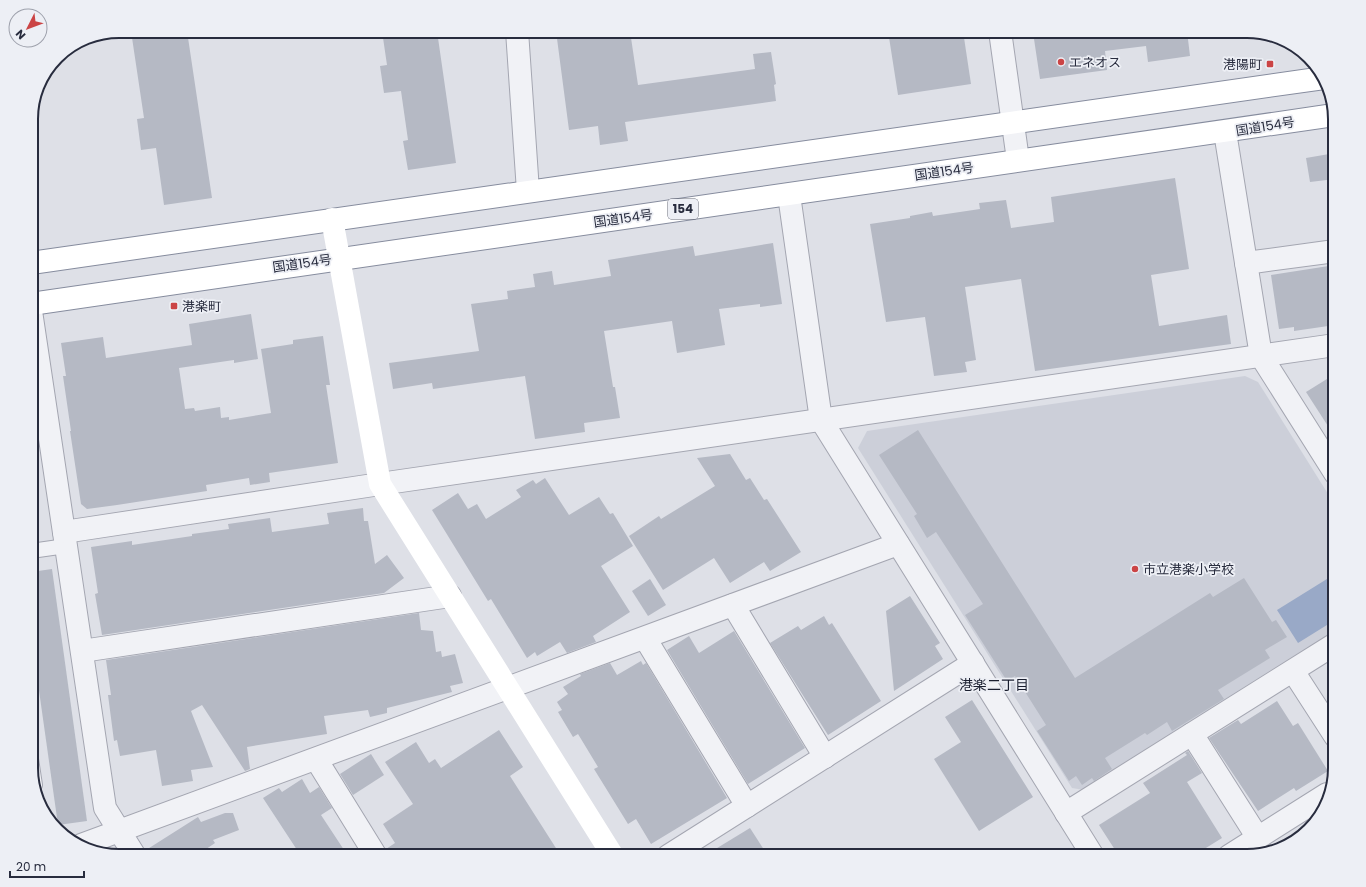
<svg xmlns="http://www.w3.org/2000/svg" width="1366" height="887" viewBox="0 0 1366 887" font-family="Poppins,'Noto Sans JP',sans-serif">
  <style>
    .built { fill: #cccfd9 }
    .water { fill: #99a9c7 }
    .building { fill: #b5b9c4 }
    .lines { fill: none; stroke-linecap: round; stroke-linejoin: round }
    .lane-casing { stroke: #a4a6b1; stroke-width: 16 }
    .street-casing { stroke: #a4a6b1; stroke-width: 24 }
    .highway-casing { stroke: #868c9e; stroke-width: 24 }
    .lane { stroke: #f1f2f6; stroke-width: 14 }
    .street { stroke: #f1f2f6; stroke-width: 22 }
    .secondary { stroke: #fff; stroke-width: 22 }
    .highway { stroke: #fff; stroke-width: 22 }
    .poi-dot { fill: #cb4445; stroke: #edeff5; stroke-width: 1.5 }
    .labels { text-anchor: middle; stroke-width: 3.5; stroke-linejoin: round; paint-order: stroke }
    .shield { fill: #edeff5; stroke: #636675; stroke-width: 1 }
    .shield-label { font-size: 12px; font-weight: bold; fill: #282c3e }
    .poi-label { font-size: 13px; fill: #282c3e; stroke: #edeff5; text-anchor: start }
    .street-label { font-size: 13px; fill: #282c3e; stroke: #edeff5 }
    .neighbourhood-label { font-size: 14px; fill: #1a1e2f; stroke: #edeff5 }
    .rim { fill: none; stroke: #282c3e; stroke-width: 2 }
  </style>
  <rect width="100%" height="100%" fill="#dee0e7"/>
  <!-- built -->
  <path class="built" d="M 1245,376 L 1258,382 L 1335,505 L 1335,632 L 1084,790 L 1072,788 L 858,448 L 867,431 Z"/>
  <!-- water -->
  <path class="water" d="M 1335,574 L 1335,620 L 1298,643 L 1277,610 Z"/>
  <!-- building -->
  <g class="building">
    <path d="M 131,31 L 187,31 L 212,198 L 164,205 L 156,148 L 141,150 L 137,119 L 144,118 Z"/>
    <path d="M 382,31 L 437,31 L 456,163 L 408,170 L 403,141 L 408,140 L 401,91 L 384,93 L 380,66 L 387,65 Z"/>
    <path d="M 556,31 L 630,31 L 638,85 L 755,69 L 753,54 L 771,52 L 776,84 L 774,85 L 776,101 L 625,122 L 628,141 L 600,145 L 598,126 L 569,130 Z"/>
    <path d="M 888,31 L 963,31 L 971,84 L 898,95 Z"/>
    <path d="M 1069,31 L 1187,31 L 1190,56 L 1148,62 L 1146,46 L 1105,51 L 1107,70 L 1040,79 L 1034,39 L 1069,34 Z"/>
    <path d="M 1335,153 L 1335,179 L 1310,182 L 1306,158 Z"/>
    <path d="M 1175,178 L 1189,269 L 1151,275 L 1159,326 L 1227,315 L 1231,344 L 1035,371 L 1021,279 L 965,287 L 976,360 L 965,362 L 967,372 L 934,376 L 925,317 L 886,322 L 870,224 L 910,218 L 910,216 L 932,212 L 933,216 L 980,209 L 979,203 L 1006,200 L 1011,228 L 1054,222 L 1051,197 Z"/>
    <path d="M 773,243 L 782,304 L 760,307 L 760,304 L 719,309 L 725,345 L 677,353 L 672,321 L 604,331 L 613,387 L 615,387 L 620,418 L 584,423 L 585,432 L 535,439 L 525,376 L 433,389 L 432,383 L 393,389 L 389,363 L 479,351 L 471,304 L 508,299 L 507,291 L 535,287 L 533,274 L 552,271 L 554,285 L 611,276 L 608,260 L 693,246 L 695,256 Z"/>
    <path d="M 1335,265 L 1335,325 L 1294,331 L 1294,327 L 1279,329 L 1271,275 Z"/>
    <path d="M 251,314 L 258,359 L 234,363 L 234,360 L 179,368 L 185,409 L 194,408 L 195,411 L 220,407 L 221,418 L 229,417 L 229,420 L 271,413 L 261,349 L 293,344 L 293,340 L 323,336 L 330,385 L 326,385 L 338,463 L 269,473 L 270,482 L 250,485 L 249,478 L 206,485 L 207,491 L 117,505 L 87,509 L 81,504 L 70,431 L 71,431 L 63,376 L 66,376 L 61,343 L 103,337 L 106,358 L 192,345 L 189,324 Z"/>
    <path d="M 1335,374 L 1335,437 L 1306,392 Z"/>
    <path d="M 918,430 L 1075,678 L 1210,593 L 1213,597 L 1244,578 L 1272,622 L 1276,620 L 1287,637 L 1265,650 L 1270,658 L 1218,690 L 1224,699 L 1172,731 L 1167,722 L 1147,735 L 1145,733 L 1105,758 L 1112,769 L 1094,781 L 1092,778 L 1082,785 L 1076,776 L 1069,781 L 1037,731 L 1046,725 L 1015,676 L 1007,681 L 965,615 L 983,604 L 936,532 L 927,538 L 914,516 L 917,514 L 879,455 Z"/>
    <path d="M 730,454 L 746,480 L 750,478 L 764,500 L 767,499 L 801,552 L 770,571 L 764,562 L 730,583 L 714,558 L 663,590 L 629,536 L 659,516 L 661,519 L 715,486 L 697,458 Z"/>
    <path d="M 545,478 L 569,515 L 599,497 L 610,514 L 613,513 L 633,546 L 601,566 L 630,612 L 593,636 L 596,642 L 567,653 L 560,642 L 537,656 L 535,652 L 527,658 L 491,599 L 488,601 L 432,510 L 458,493 L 468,509 L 477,504 L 486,519 L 521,497 L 516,490 L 533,480 L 536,484 Z"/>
    <path d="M 363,508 L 364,521 L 368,521 L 375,564 L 387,555 L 404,578 L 384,593 L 102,635 L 95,594 L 98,593 L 91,547 L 132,541 L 132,545 L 192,536 L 192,534 L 229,529 L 228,524 L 270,518 L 272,532 L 329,524 L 327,513 Z"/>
    <path d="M 52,569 L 87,821 L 58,825 L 31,634 L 31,572 Z"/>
    <path d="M 650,579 L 666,605 L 648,616 L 632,591 Z"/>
    <path d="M 910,596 L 940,643 L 935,646 L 943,659 L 894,691 L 886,611 Z"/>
    <path d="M 419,613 L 421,630 L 433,631 L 436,652 L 441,651 L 442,657 L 455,654 L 463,683 L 450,686 L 452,692 L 387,708 L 387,713 L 370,717 L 368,710 L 324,716 L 327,734 L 247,747 L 250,769 L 245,771 L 202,705 L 191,711 L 213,767 L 191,770 L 193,781 L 162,786 L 156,750 L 120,756 L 117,740 L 114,741 L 108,695 L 111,695 L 106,660 Z"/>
    <path d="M 824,616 L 829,625 L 832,623 L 881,701 L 828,735 L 770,643 L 798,626 L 801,630 Z"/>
    <path d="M 734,631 L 805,748 L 748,784 L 667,650 L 689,636 L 699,653 Z"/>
    <path d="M 641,661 L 643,665 L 646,663 L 727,798 L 651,844 L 636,819 L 628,824 L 594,769 L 598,767 L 578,734 L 573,737 L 558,712 L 562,710 L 557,702 L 568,694 L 563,687 L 581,676 L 580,674 L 610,663 L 617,675 Z"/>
    <path d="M 972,700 L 1033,797 L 979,831 L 934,759 L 961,742 L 945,717 Z"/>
    <path d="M 1277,701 L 1293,726 L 1298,723 L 1328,771 L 1296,791 L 1294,788 L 1258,811 L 1209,738 L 1238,720 L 1241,724 Z"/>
    <path d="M 499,730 L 523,767 L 510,776 L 561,856 L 388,856 L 386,849 L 395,843 L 383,824 L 413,804 L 385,762 L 416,742 L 429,763 L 435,759 L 441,768 Z"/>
    <path d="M 1188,751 L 1202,773 L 1187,782 L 1222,838 L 1193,856 L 1119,856 L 1099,825 L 1150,793 L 1143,783 L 1187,755 L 1185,753 Z"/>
    <path d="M 371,754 L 384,775 L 353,795 L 340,774 Z"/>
    <path d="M 302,779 L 310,793 L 319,787 L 332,808 L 321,815 L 348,856 L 301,856 L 263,798 L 279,788 L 282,792 Z"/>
    <path d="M 225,813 L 233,813 L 239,830 L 213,840 L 215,843 L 196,856 L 147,856 L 146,850 L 198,817 L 201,822 Z"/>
    <path d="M 750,828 L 768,856 L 704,856 Z"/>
  </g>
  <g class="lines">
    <!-- lane casing -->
    <g class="lane-casing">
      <g id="lane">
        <path d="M 31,551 L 66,546"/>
        <path d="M 31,759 L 35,785"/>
      </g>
    </g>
    <!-- street casing -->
    <g class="street-casing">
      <g id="street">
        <path d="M 517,31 L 528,191"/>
        <path d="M 1000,31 L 1018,160"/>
        <path d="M 1225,132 L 1261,356 L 1335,473"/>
        <path d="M 789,195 L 821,420 L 1093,856"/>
        <path d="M 1246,263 L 1335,251"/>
        <path d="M 31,311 L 105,808 L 135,856"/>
        <path d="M 64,532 L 380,484 L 1335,345"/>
        <path d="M 733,605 L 825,757"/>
        <path d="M 645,638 L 747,806"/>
        <path d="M 82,651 L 450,596"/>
        <path d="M 1293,671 L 1335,736"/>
        <path d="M 1192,734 L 1258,838"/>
        <path d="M 316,759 L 376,856"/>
        <path d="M 1066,813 L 1335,644"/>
        <path d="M 81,845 L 898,544"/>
        <path d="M 668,856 L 973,663"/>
        <path d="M 1229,856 L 1327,794"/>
      </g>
    </g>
    <!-- highway casing -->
    <g class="highway-casing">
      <g id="highway">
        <path d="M 31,263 L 1324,78"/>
        <path d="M 31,304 L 1334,115"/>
      </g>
    </g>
    <!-- lane -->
    <use href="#lane" class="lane"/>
    <!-- street -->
    <use href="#street" class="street"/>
    <!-- secondary -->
    <path class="secondary" d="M 332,219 L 380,484 L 613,856"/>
    <!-- highway -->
    <use href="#highway" class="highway"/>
  </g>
  <!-- markers -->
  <g class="poi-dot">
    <circle cx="1061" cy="62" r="4"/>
    <rect x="1266" y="60" width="8" height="8" rx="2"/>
    <rect x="170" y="302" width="8" height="8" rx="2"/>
    <circle cx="1135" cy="569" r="4"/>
  </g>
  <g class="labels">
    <!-- shield labels -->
    <rect class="shield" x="668" y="199" width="30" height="20" rx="3"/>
    <g class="shield-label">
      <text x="683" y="213">154</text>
    </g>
    <!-- poi labels -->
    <g class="poi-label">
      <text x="1069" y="67">エネオス</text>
      <text x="1262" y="69" text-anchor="end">港陽町</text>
      <text x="182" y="311">港楽町</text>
      <text x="1143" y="574">市立港楽小学校</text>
    </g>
    <!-- street labels -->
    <g class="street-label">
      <text transform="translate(1265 126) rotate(-9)" y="5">国道154号</text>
      <text transform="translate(944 171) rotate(-8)" y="5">国道154号</text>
      <text transform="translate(623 218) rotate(-8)" y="5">国道154号</text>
      <text transform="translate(302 263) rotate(-8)" y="5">国道154号</text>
    </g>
    <!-- neighbourhood labels -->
    <g class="neighbourhood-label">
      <text x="994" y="690">港楽二丁目</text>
    </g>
  </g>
  <!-- crop -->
  <path d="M0 0H1366V887H0ZM119 38H1247A81 81 0 0 1 1328 119V768A81 81 0 0 1 1247 849H119A81 81 0 0 1 38 768V119A81 81 0 0 1 119 38Z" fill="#edeff5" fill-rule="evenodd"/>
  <path class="rim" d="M119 38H1247A81 81 0 0 1 1328 119V768A81 81 0 0 1 1247 849H119A81 81 0 0 1 38 768V119A81 81 0 0 1 119 38Z"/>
  <!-- north arrow -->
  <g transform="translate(28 28) rotate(228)"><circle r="19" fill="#edeff5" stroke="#9ea1ac"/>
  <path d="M0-3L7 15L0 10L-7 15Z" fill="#cb4445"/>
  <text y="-6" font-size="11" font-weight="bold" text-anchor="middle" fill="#282c3e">N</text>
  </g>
  <!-- scale -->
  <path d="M10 871v6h74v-6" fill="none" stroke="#282c3e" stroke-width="2"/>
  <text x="16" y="871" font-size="12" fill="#282c3e" stroke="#edeff5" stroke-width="3" paint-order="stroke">20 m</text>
</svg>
